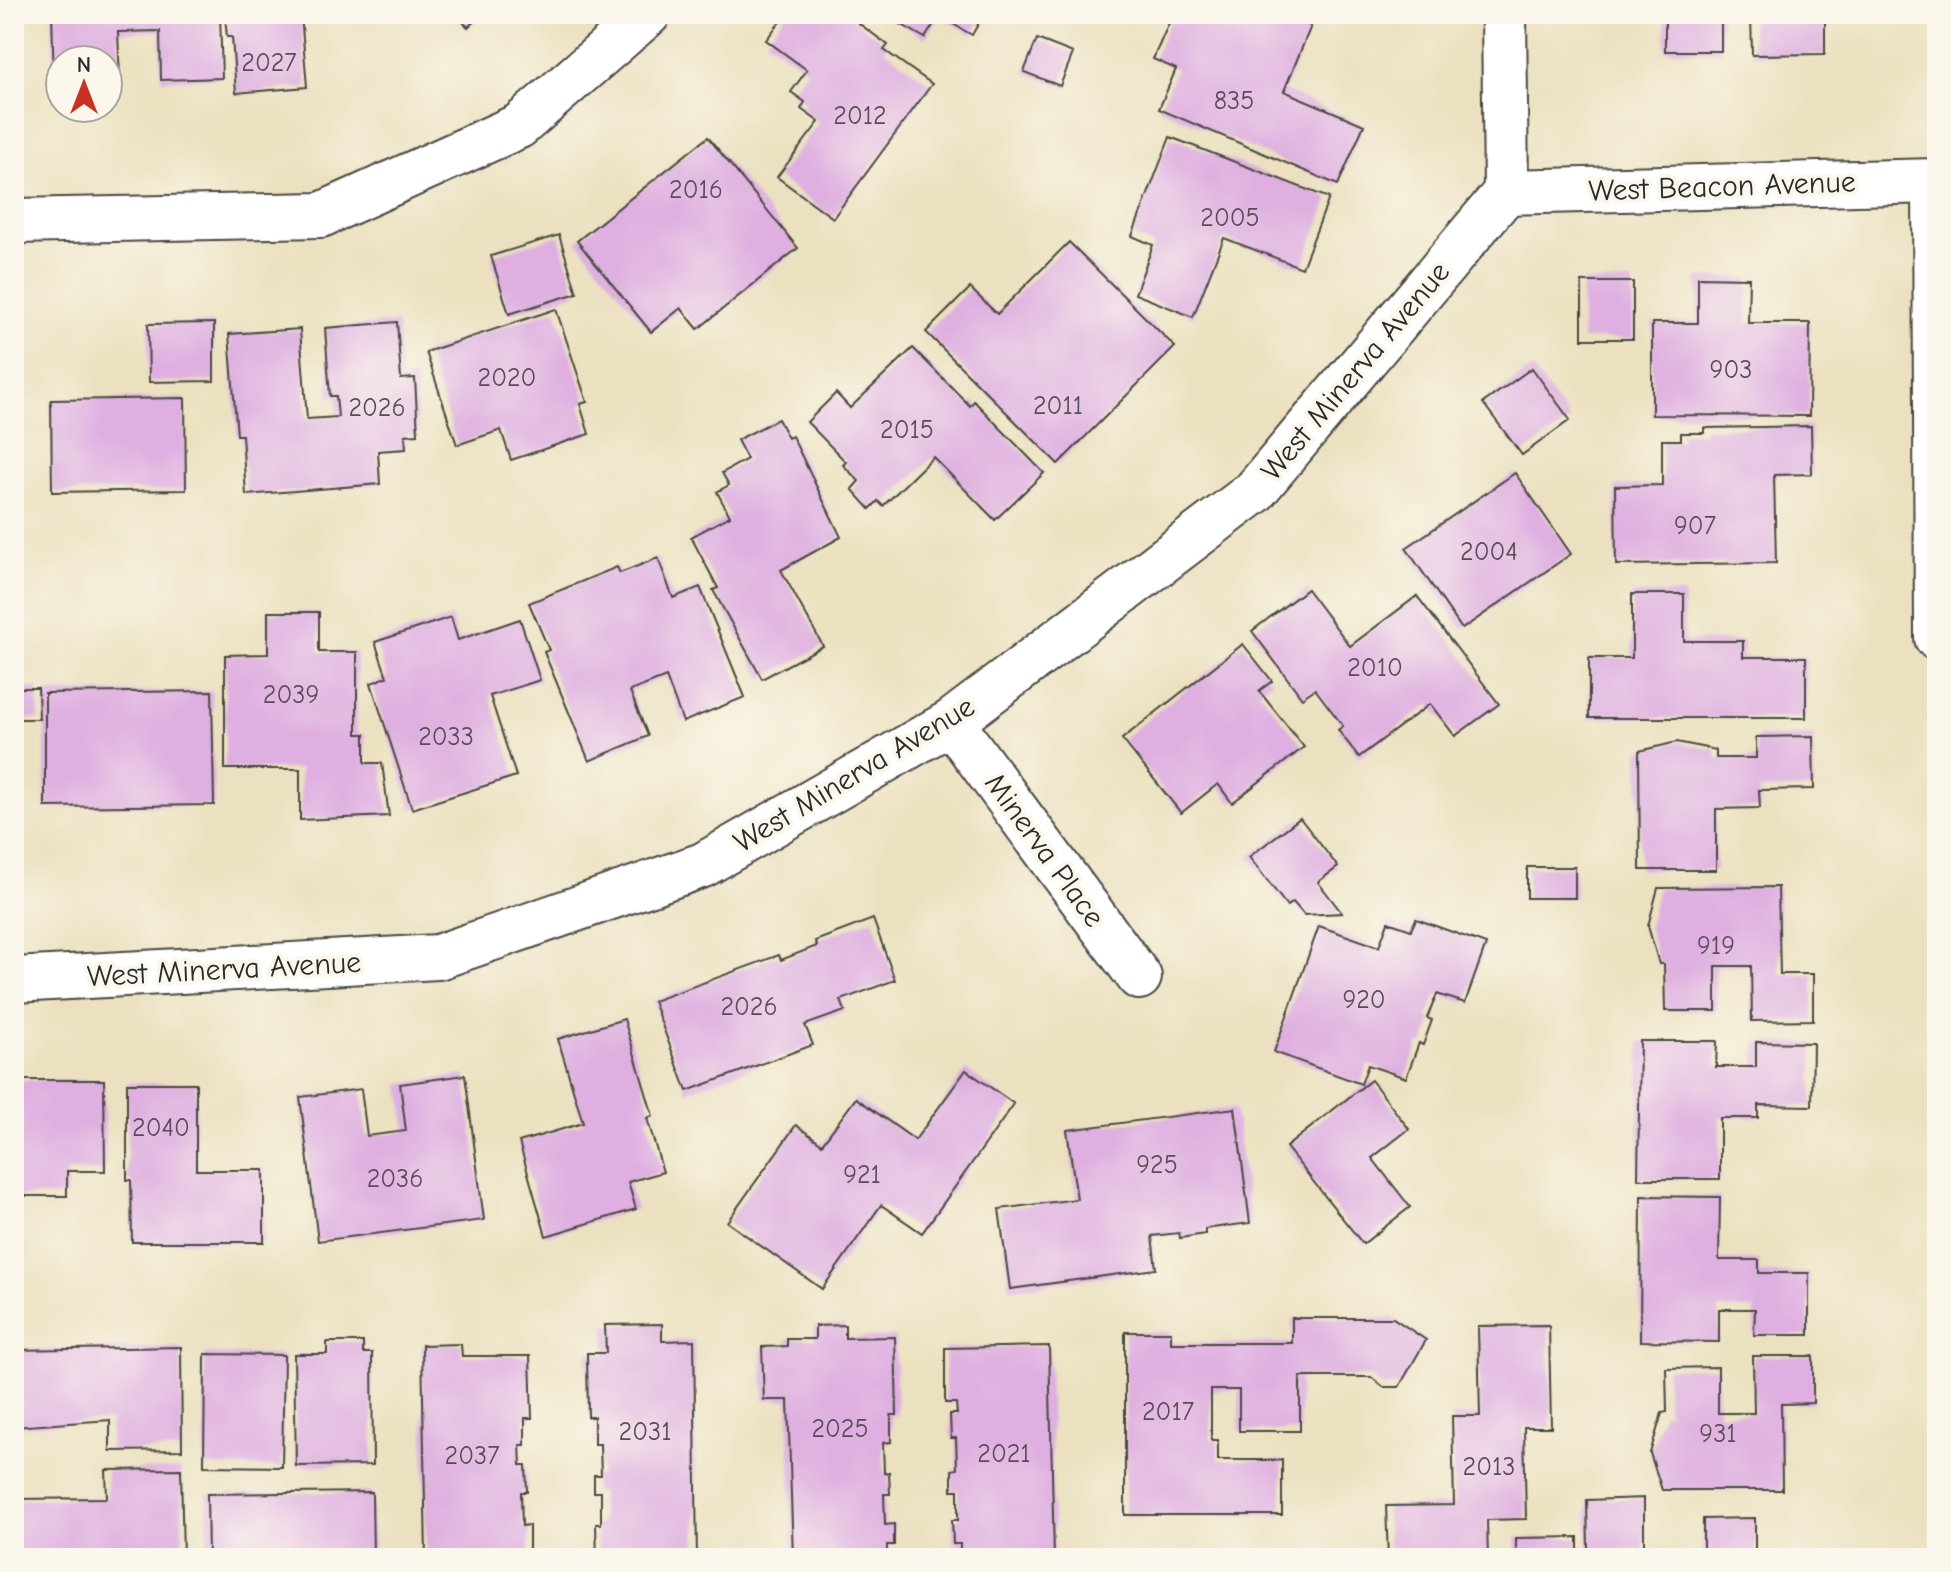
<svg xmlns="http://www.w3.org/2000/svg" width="1951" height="1572" viewBox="0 0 1951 1572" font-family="'Comic Neue',sans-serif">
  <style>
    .building { fill: #deafe0 }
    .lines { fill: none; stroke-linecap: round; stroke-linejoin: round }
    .minor-casing { stroke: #484641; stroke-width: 48 }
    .minor { stroke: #fff; stroke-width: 44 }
    .labels { text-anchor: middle; stroke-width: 8; stroke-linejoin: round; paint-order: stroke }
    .number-label { font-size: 26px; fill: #584c58 }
    .street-label { font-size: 30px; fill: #2b2b2b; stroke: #fbf7ec }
  </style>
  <rect width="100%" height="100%" fill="#fbf7ec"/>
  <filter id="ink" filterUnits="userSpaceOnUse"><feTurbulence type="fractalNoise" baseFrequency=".0125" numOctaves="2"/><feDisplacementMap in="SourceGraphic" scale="16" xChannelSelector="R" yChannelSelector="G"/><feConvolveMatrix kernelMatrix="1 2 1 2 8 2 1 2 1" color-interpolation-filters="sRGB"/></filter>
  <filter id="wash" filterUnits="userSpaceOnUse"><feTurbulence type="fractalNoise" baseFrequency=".006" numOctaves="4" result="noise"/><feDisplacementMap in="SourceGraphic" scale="32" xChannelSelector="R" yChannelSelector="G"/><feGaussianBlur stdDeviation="1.8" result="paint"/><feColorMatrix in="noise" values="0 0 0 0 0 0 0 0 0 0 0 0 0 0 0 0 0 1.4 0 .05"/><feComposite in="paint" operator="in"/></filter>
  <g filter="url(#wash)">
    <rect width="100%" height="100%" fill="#ebe1c0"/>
    <g id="blocks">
      <!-- building -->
      <g class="building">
        <path d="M 52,14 L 220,14 L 222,78 L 161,80 L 160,31 L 118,32 L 120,80 L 108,80 L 108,60 L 60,60 L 60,81 L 54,81 Z"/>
        <path d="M 238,14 L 301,14 L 307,87 L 236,93 L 232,37 L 227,37 L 225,16 Z"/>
        <path d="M 455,14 L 482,14 L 468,27 Z"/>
        <path d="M 786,14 L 846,14 L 888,45 L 884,50 L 932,84 L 833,218 L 777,177 L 819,122 L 801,109 L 805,102 L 791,92 L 807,70 L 766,40 Z"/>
        <path d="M 883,14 L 984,14 L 972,35 L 939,16 L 925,38 Z"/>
        <path d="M 1173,14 L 1196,21 L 1198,14 L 1282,14 L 1311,26 L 1284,91 L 1364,125 L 1338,185 L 1159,109 L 1176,69 L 1153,59 Z"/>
        <rect x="1665" y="14" width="56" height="37"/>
        <path d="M 1751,14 L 1825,14 L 1825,54 L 1752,55 Z"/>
        <path d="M 1037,39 L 1073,53 L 1060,86 L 1024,72 Z"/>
        <path d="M 708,137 L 798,248 L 698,329 L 681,308 L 651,332 L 577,241 Z"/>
        <path d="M 1170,137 L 1329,198 L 1302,268 L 1224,238 L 1193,317 L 1135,294 L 1153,245 L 1132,236 Z"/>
        <path d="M 559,235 L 577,293 L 509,314 L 491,256 Z"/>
        <path d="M 1069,242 L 1175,347 L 1058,464 L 926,332 L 970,288 L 997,314 Z"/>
        <path d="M 1698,277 L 1749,278 L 1748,323 L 1810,323 L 1809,416 L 1652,415 L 1652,323 L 1698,323 Z"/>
        <rect x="1582" y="282" width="51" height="57"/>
        <path d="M 556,309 L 587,402 L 580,404 L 589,434 L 511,460 L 501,430 L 457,445 L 426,352 Z"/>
        <path d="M 397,322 L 401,379 L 415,378 L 418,434 L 405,435 L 406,449 L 378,451 L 380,484 L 246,495 L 242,435 L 237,435 L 229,334 L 300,329 L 307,419 L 338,417 L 336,396 L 330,396 L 325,328 Z"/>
        <path d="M 214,323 L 214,381 L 149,382 L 148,324 Z"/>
        <path d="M 913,348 L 970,406 L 974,401 L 1044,473 L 995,520 L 933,457 L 883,506 L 878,501 L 870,509 L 852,489 L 859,481 L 843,465 L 846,462 L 807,422 L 836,393 L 850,408 Z"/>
        <path d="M 1532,368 L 1570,420 L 1522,455 L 1483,403 Z"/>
        <path d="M 185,398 L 186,490 L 52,492 L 51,400 Z"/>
        <path d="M 778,419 L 788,438 L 792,436 L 841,537 L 781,570 L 823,646 L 762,679 L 713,590 L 718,588 L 691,537 L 730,516 L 717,492 L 729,485 L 722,473 L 747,459 L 737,440 Z"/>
        <path d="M 1811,426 L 1812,474 L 1774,475 L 1776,563 L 1616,565 L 1615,486 L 1662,485 L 1662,440 L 1681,440 L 1681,433 L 1704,433 L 1704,428 Z"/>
        <path d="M 1515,473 L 1571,554 L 1462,629 L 1406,548 Z"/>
        <path d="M 658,558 L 673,598 L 700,587 L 745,697 L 683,722 L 666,677 L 630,691 L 648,736 L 589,761 L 544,652 L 549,650 L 529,603 L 617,567 L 620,573 Z"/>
        <path d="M 1307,589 L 1350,646 L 1417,596 L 1499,704 L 1455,736 L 1430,704 L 1359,757 L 1338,730 L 1343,726 L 1315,689 L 1302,698 L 1252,631 Z"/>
        <path d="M 1632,594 L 1684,594 L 1684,641 L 1743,641 L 1743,657 L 1806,657 L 1806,718 L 1589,718 L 1589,658 L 1632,658 Z"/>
        <path d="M 268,612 L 319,612 L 319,652 L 357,652 L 357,734 L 365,734 L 365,763 L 382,763 L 389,816 L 300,820 L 300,769 L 225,769 L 225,655 L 268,654 Z"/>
        <path d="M 451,617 L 458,640 L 520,619 L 540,680 L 490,696 L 516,776 L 412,809 L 371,683 L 387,677 L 375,642 Z"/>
        <path d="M 1243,644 L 1272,681 L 1259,691 L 1304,747 L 1232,803 L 1218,784 L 1181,813 L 1122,739 Z"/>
        <path d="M 14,688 L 38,688 L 39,719 L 14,719 Z"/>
        <path d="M 212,691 L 214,805 L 45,807 L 45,693 Z"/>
        <path d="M 1813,736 L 1814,789 L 1759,790 L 1760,808 L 1716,809 L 1716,870 L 1640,870 L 1639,751 L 1677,742 L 1716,750 L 1716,758 L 1756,758 L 1756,737 Z"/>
        <path d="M 1300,818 L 1338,867 L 1318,882 L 1342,913 L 1304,915 L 1293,902 L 1287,906 L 1249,857 Z"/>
        <rect x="1527" y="867" width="48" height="31"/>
        <path d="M 1778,887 L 1780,974 L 1813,974 L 1813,1020 L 1752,1021 L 1751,966 L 1716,966 L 1716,1011 L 1665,1011 L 1664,964 L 1659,964 L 1648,926 L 1658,888 Z"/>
        <path d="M 873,919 L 895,980 L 841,1000 L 845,1011 L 805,1025 L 813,1045 L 687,1091 L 653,1001 L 779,955 L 781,960 L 817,946 L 815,941 Z"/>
        <path d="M 1416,919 L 1486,944 L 1465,1003 L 1437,994 L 1427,1018 L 1432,1020 L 1423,1045 L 1419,1043 L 1406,1078 L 1368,1065 L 1361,1084 L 1274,1052 L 1319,926 L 1379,947 L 1388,922 L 1411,930 Z"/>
        <path d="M 624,1019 L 653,1116 L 647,1118 L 663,1172 L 628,1182 L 636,1209 L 546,1236 L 519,1142 L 583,1123 L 558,1039 Z"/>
        <path d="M 1640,1041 L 1717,1041 L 1716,1067 L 1756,1067 L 1756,1042 L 1813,1043 L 1812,1106 L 1758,1105 L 1758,1118 L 1720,1118 L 1720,1179 L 1638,1179 Z"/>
        <path d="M 966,1070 L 1014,1104 L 922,1233 L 881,1205 L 822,1289 L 727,1222 L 796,1125 L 822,1144 L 856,1098 L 915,1140 Z"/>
        <path d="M 465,1075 L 484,1220 L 318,1241 L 300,1097 L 361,1089 L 367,1136 L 406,1131 L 400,1084 Z"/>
        <path d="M 14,1080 L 104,1080 L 105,1171 L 67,1171 L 67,1196 L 14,1196 Z"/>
        <path d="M 1371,1080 L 1409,1129 L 1372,1158 L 1410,1207 L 1363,1244 L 1286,1147 Z"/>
        <path d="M 127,1083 L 196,1083 L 196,1170 L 264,1170 L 264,1242 L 132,1242 L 131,1180 L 127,1180 Z"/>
        <path d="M 1235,1108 L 1250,1223 L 1205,1229 L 1205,1234 L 1180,1238 L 1179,1233 L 1152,1236 L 1156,1269 L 1010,1289 L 999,1209 L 1077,1199 L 1067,1130 Z"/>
        <path d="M 1641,1196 L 1720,1197 L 1719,1260 L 1759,1260 L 1759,1273 L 1809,1273 L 1809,1335 L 1754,1335 L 1755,1309 L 1719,1309 L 1719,1342 L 1640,1341 Z"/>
        <path d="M 14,1251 L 19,1251 L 20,1311 L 14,1311 Z"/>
        <path d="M 1292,1318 L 1393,1318 L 1426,1340 L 1399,1387 L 1383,1387 L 1371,1377 L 1300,1377 L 1300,1431 L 1239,1431 L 1239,1390 L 1211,1390 L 1211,1440 L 1218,1440 L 1218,1460 L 1282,1460 L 1282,1515 L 1125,1515 L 1125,1332 L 1171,1332 L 1171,1343 L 1292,1343 Z"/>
        <path d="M 662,1324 L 662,1341 L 694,1340 L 697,1558 L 597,1558 L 596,1524 L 601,1524 L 601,1492 L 594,1492 L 594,1475 L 601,1475 L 600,1444 L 594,1444 L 594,1417 L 588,1417 L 587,1353 L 606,1353 L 605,1325 Z"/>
        <path d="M 845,1325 L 845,1338 L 895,1337 L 897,1415 L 891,1415 L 891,1442 L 883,1443 L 884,1473 L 889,1472 L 890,1494 L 884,1494 L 885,1525 L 894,1524 L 894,1545 L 887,1545 L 887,1558 L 793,1558 L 788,1400 L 764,1400 L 762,1347 L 787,1346 L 787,1339 L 815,1339 L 815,1326 Z"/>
        <path d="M 1549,1325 L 1551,1427 L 1524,1427 L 1526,1519 L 1487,1520 L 1488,1558 L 1388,1558 L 1386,1506 L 1454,1505 L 1452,1416 L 1480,1416 L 1478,1326 Z"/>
        <path d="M 327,1342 L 363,1342 L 363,1353 L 372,1353 L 373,1465 L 296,1466 L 294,1354 L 327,1354 Z"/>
        <path d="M 461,1344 L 462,1356 L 530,1356 L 532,1418 L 525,1418 L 525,1445 L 520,1445 L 521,1465 L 526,1465 L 527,1492 L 521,1492 L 522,1526 L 529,1525 L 529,1551 L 522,1551 L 522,1558 L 426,1558 L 422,1345 Z"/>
        <path d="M 1049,1346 L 1054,1558 L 960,1558 L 960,1544 L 953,1544 L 952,1520 L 958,1520 L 958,1490 L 952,1490 L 952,1470 L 957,1469 L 956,1438 L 951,1438 L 950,1414 L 957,1414 L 956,1403 L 945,1403 L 945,1348 Z"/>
        <path d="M 181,1347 L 182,1450 L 110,1451 L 110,1420 L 14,1427 L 14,1350 Z"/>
        <path d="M 205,1354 L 284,1355 L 282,1467 L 204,1466 Z"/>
        <path d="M 1753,1356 L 1813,1356 L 1813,1403 L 1781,1404 L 1782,1490 L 1662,1490 L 1650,1453 L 1662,1413 L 1667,1412 L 1666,1368 L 1718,1367 L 1718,1413 L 1754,1413 Z"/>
        <path d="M 181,1469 L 183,1558 L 14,1558 L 14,1499 L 107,1498 L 106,1470 Z"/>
        <path d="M 372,1492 L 373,1558 L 208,1558 L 207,1494 Z"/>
        <path d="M 1644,1498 L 1644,1549 L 1588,1550 L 1587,1500 Z"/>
        <path d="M 1755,1518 L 1755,1558 L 1703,1558 L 1703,1519 Z"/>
        <path d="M 1578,1537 L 1578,1558 L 1516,1558 L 1516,1538 Z"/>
      </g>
    </g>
  </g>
  <g filter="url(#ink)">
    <use href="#blocks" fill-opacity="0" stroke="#484641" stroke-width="2"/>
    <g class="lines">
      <!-- minor casing -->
      <g class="minor-casing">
        <g id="minor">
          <path d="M 1504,14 L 1506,192"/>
          <path d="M 1935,181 L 1937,638"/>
          <path d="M 1506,192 L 1937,181"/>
          <path d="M 14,221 L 321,215 L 519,126 L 648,14"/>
          <path d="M 951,722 L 1139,977"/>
          <path d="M 14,980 L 438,957 L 703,865 L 951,722 L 1254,492 L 1506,192"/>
        </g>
      </g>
      <!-- minor -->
      <use href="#minor" class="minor"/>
    </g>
  </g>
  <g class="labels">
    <!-- number labels -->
    <g class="number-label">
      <text x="269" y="71">2027</text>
      <text x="1234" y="109">835</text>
      <text x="860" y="124">2012</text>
      <text x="696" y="198">2016</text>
      <text x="1230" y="226">2005</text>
      <text x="1731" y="378">903</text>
      <text x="507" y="386">2020</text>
      <text x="1058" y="414">2011</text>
      <text x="377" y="416">2026</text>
      <text x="907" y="438">2015</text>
      <text x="1695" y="534">907</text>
      <text x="1489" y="560">2004</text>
      <text x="1375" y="676">2010</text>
      <text x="291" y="703">2039</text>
      <text x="446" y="745">2033</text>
      <text x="1716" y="954">919</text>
      <text x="1364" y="1008">920</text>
      <text x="749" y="1015">2026</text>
      <text x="161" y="1136">2040</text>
      <text x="1157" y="1173">925</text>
      <text x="862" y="1183">921</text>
      <text x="395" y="1187">2036</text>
      <text x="1168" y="1420">2017</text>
      <text x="840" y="1437">2025</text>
      <text x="645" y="1440">2031</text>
      <text x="1718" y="1442">931</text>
      <text x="1004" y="1462">2021</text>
      <text x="472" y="1464">2037</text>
      <text x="1489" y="1475">2013</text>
    </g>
    <!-- street labels -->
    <g class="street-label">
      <text transform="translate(1722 186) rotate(-2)" y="10">West Beacon Avenue</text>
      <text transform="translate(1355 371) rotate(-50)" y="10">West Minerva Avenue</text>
      <text transform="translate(854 774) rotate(-31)" y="10">West Minerva Avenue</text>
      <text transform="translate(1045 850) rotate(54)" y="10">Minerva Place</text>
      <text transform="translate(224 969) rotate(-3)" y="10">West Minerva Avenue</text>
    </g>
  </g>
  <!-- margin -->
  <rect width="1951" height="1572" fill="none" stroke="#fbf7ec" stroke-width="48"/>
  <!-- north arrow -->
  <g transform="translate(84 84)"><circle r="38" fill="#fbf7ec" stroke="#a8a59f" stroke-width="2"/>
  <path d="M0-6L14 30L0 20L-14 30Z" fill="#c8321e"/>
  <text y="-12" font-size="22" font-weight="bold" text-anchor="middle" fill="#2b2b2b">N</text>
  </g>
</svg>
